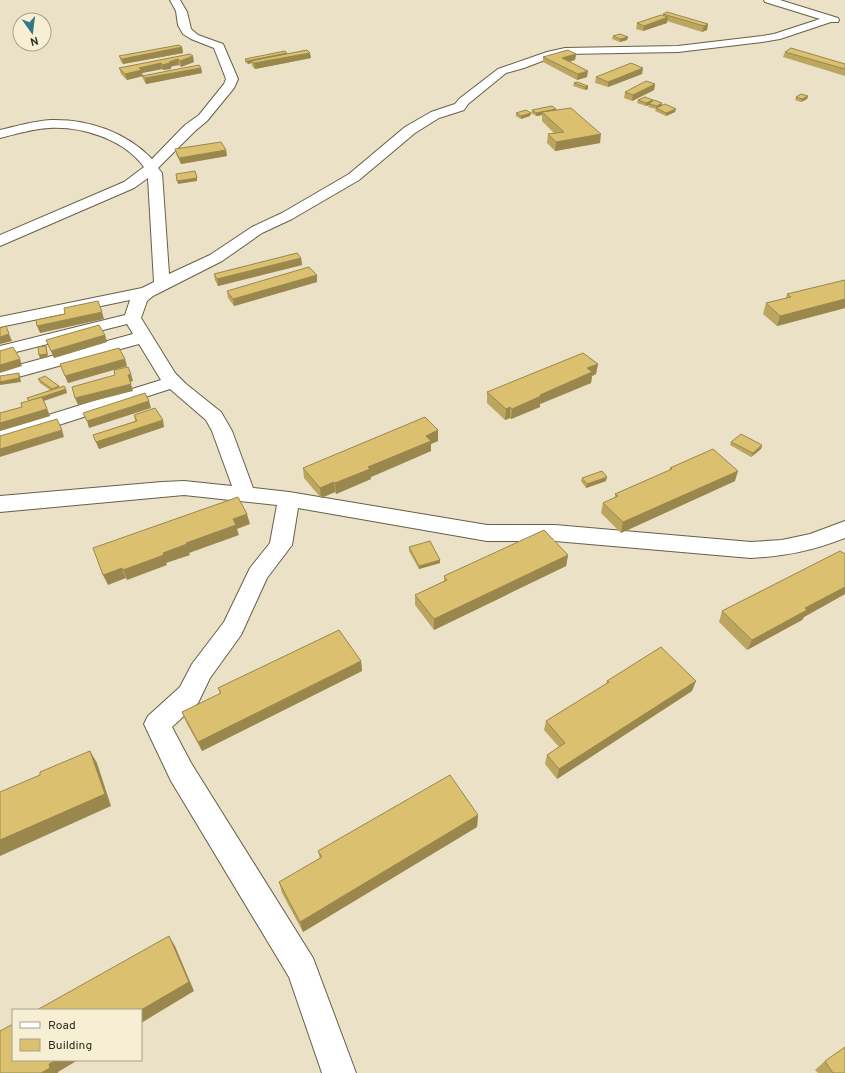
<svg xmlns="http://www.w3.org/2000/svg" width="845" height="1073" viewBox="0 0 845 1073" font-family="Overpass,sans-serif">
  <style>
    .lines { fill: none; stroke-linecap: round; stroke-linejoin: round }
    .minor-casing { stroke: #676048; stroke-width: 2 }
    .minor { fill: #fff; fill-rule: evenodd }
    .wall { fill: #bca65f }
    .shaded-wall { fill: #99874e }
    .building { fill: #dbc16f; stroke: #99874e }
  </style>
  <rect width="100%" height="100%" fill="#eae1c6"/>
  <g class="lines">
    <!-- minor casing -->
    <g class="minor-casing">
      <path id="minor" d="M 170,0 L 180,0 L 187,12 L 191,29 L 198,35 L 223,44 L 238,79 L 234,88 L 207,121 L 195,131 L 158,168 L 162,173 L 169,274 L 210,255 L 252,227 L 282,213 L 349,174 L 405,127 L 431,112 L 455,104 L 459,99 L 498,69 L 547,52 L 565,48 L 678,46 L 762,36 L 774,34 L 820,19 L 765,2 L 764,0 L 780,0 L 838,18 L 839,20 L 838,22 L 831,22 L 780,39 L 762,42 L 678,52 L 565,54 L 550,58 L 524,68 L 506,73 L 468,104 L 464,110 L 439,118 L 415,133 L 359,180 L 292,219 L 262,233 L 222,261 L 153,296 L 147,301 L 141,318 L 175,373 L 186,384 L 221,412 L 232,431 L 253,488 L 289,492 L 487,525 L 555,525 L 751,542 L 782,540 L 810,534 L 845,521 L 845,538 C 812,551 786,556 751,558 L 555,541 L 487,541 L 298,508 L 292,545 L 267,578 L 241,635 L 210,678 L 198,703 L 172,727 L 191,763 L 313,958 L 356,1073 L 322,1073 L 289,977 L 171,781 L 144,724 L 148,716 L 180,687 L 192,664 L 224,622 L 250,568 L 270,543 L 277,505 L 184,495 L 0,512 L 0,496 L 162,482 L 184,481 L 232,486 L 212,431 L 206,420 L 170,389 L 0,444 L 0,430 L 161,380 L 139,344 L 0,382 L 0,370 L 133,334 L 127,324 L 0,356 L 0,346 L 125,315 L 130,300 L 0,327 L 0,317 L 142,288 L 154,282 L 148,178 L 134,188 L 0,246 L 0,235 L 124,182 L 144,167 C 124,139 81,126 49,128 C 32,129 16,134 0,138 L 0,130 C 17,126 34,121 51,120 C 88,119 126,132 152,159 L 185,125 L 199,115 L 224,84 L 226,79 L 214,48 L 191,39 L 183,34 L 178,25 L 176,11 Z"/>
    </g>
    <!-- minor -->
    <use href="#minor" class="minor"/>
  </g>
  <!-- wall -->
  <g class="wall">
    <path d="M 663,14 L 708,24 L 707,30 L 702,32 L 667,21 L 667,23 L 643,31 L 636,29 L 637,23 L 663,15 Z"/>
    <path d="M 613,36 L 628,37 L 627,40 L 620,42 L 612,39 Z"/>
    <path d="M 182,47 L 183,53 L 123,64 L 121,62 L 119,56 Z"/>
    <path d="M 785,52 L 845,64 L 845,76 L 783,57 Z"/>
    <path d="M 287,53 L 287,54 L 311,58 L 255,69 L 252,66 L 252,63 L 248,64 L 245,62 L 245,59 Z"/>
    <path d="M 190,54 L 194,62 L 181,67 L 179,65 L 173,66 L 171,67 L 171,69 L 163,70 L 162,69 L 142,73 L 143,76 L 201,68 L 202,73 L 146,84 L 144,81 L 142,76 L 127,80 L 121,74 L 119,68 Z"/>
    <path d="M 576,54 L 575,60 L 569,62 L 587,77 L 577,80 L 543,62 L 543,57 Z"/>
    <path d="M 642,74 L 608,87 L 595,83 L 596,77 Z"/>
    <path d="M 577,82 L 588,89 L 585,90 L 573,86 L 574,83 Z"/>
    <path d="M 655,84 L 654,90 L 632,101 L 624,98 L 625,92 Z"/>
    <path d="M 808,96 L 807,99 L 801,102 L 795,100 L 796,97 Z"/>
    <path d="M 638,100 L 653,100 L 653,101 L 662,103 L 662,106 L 675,112 L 666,116 L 655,111 L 656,109 L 648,107 L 649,105 L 646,106 L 637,103 Z"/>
    <path d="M 556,109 L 556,110 L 600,143 L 555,151 L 547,143 L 548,134 L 554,133 L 542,121 L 542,115 L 536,116 L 531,113 L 532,110 Z"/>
    <path d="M 516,113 L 531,113 L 530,116 L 521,119 L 516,116 Z"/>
    <path d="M 175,149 L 226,150 L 227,156 L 181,164 L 177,156 Z"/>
    <path d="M 301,258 L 302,265 L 218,286 L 215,280 L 214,274 Z"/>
    <path d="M 317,275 L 317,282 L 234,306 L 228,298 L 227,291 Z"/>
    <path d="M 845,280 L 845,308 L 777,326 L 763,314 L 766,303 L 786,298 L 787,294 Z"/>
    <path d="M 105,335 L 107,342 L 54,358 L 49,347 L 46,340 Z"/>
    <path d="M 60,364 L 127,366 L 68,383 Z"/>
    <path d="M 598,364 L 596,374 L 592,376 L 591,383 L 540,404 L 540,407 L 511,419 L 510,418 L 505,420 L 487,403 L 487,392 Z"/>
    <path d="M 38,379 L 59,386 L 60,387 L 67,393 L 44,401 L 50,416 L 0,431 L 0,413 L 22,407 L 29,401 L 27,398 L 50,390 L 40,383 Z"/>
    <path d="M 134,415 L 164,427 L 99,449 L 93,435 L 135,421 Z"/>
    <path d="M 438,430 L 438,441 L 431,444 L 431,451 L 371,477 L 371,479 L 336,494 L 335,492 L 321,498 L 304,478 L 303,468 Z"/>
    <path d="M 731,442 L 762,445 L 761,449 L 751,457 L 730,445 Z"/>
    <path d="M 670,468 L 735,481 L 621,533 L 601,513 L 603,503 L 615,498 L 615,494 L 669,471 Z"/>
    <path d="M 582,478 L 606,481 L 586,488 L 581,481 Z"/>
    <path d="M 409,547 L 440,560 L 440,563 L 419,569 L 409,551 Z"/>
    <path d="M 845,554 L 845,594 L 804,617 L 802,620 L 747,650 L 719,622 L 722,611 Z"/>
    <path d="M 568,555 L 566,566 L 434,630 L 415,605 L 415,595 L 444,581 L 444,576 Z"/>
    <path d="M 361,661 L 362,671 L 202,751 L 186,722 L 182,712 L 220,694 L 218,688 Z"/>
    <path d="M 607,681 L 692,691 L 557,779 L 545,764 L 547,755 L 559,747 L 544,730 L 546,721 L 606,684 Z"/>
    <path d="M 478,815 L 477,827 L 303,932 L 282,893 L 279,882 L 320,859 L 318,851 Z"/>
    <path d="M 825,1061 L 845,1073 L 818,1073 L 815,1070 Z"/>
  </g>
  <!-- shaded-wall -->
  <g class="shaded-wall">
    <path d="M 668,17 L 667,23 L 643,31 L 644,26 Z"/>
    <path d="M 708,24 L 707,30 L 702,32 L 704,26 Z"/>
    <path d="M 628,37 L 627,40 L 620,42 L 620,39 Z"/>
    <path d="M 182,47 L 183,53 L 123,64 L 122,59 Z"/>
    <path d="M 287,53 L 287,56 L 251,61 L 252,63 L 248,64 L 247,61 Z"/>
    <path d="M 310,53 L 311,58 L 255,69 L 254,63 Z"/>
    <path d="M 576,54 L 575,60 L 561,64 L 562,58 Z"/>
    <path d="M 193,56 L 194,62 L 181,67 L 180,61 Z"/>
    <path d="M 178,59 L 179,65 L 173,66 L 171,67 L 171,69 L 163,70 L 162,65 L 172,61 Z"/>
    <path d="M 161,63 L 162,69 L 142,73 L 143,76 L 127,80 L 125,74 L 139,68 Z"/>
    <path d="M 201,68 L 202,73 L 146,84 L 145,78 Z"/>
    <path d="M 643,68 L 642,74 L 608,87 L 608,82 Z"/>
    <path d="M 588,71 L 587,77 L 577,80 L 578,74 Z"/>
    <path d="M 655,84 L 654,90 L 632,101 L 633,95 Z"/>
    <path d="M 588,86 L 588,89 L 585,90 L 585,87 Z"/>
    <path d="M 808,96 L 807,99 L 801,102 L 802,99 Z"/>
    <path d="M 653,100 L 653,103 L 649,104 L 649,105 L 646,106 L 646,103 Z"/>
    <path d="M 662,103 L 662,106 L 657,109 L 657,106 Z"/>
    <path d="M 556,109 L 556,112 L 542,112 L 542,115 L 536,116 L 536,113 Z"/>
    <path d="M 676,109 L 675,112 L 666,116 L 666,113 Z"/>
    <path d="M 531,113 L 530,116 L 521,119 L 521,116 Z"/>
    <path d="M 601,134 L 600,143 L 555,151 L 556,142 Z"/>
    <path d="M 226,150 L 227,156 L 181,164 L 179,158 Z"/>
    <path d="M 197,178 L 197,181 L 178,184 L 177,181 Z"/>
    <path d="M 301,258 L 302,265 L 218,286 L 217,279 Z"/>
    <path d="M 317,275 L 317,282 L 234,306 L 233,299 Z"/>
    <path d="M 845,299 L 845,308 L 777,326 L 780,316 Z"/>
    <path d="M 102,312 L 104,319 L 40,333 L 37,326 Z"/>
    <path d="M 9,334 L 12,341 L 0,344 L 0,337 Z"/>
    <path d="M 105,335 L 107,342 L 54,358 L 51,351 Z"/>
    <path d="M 46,346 L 47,350 L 48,357 L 40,359 L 39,355 Z"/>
    <path d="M 20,359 L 22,366 L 0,373 L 0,365 Z"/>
    <path d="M 125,359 L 127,366 L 68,383 L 65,376 Z"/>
    <path d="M 598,364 L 596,374 L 592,376 L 591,383 L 540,404 L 540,407 L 511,419 L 512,409 L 587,368 Z"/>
    <path d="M 19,373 L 20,377 L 21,382 L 0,385 L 0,382 Z"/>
    <path d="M 131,374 L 133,381 L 130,382 L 128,375 Z"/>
    <path d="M 131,384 L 133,391 L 78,405 L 75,398 Z"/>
    <path d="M 66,389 L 67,393 L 31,405 L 29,402 Z"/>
    <path d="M 149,401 L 151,408 L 89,428 L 87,421 Z"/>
    <path d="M 510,407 L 510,418 L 505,420 L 506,409 Z"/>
    <path d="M 47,409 L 50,416 L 0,431 L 0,423 Z"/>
    <path d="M 163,420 L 164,427 L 99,449 L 96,442 Z"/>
    <path d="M 62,430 L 64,437 L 0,457 L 0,449 Z"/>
    <path d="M 438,430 L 438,441 L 431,444 L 431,451 L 371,477 L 371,479 L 336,494 L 335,483 L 426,436 Z"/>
    <path d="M 762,445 L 761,449 L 751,457 L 753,453 Z"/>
    <path d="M 738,471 L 735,481 L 621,533 L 623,522 Z"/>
    <path d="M 607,477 L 606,481 L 586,488 L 587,484 Z"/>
    <path d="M 334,482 L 335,492 L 321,498 L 320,488 Z"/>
    <path d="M 247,514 L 250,524 L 237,529 L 239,535 L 189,553 L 190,555 L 166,563 L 167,565 L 127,580 L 123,570 L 186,543 L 233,519 Z"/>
    <path d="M 568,555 L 566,566 L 434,630 L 434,619 Z"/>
    <path d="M 440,560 L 440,563 L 419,569 L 419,566 Z"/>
    <path d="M 122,568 L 126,578 L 108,585 L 103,575 Z"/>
    <path d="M 845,587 L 845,594 L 804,617 L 802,620 L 747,650 L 752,640 L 805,608 Z"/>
    <path d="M 361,661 L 362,671 L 202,751 L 198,742 Z"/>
    <path d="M 696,681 L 692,691 L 557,779 L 559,769 Z"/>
    <path d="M 90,751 L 97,763 L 111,806 L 0,856 L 0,840 Z"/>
    <path d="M 478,815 L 477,827 L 303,932 L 300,922 Z"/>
    <path d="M 169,936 L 175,946 L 194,991 L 141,1023 L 141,1010 Z"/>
    <path d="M 56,1060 L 78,1060 L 58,1072 L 58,1073 L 41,1073 L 49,1064 Z"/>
  </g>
  <!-- building -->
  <g class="building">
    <path d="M 667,12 L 708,24 L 704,26 L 663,14 Z"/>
    <path d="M 661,15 L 668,17 L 644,26 L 637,23 Z"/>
    <path d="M 620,34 L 628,37 L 620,39 L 613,36 Z"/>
    <path d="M 179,45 L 182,47 L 122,59 L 119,56 Z"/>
    <path d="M 791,48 L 845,64 L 845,69 L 785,52 Z"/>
    <path d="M 307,50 L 310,53 L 254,63 L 251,61 Z"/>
    <path d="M 568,50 L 576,54 L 562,58 L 588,71 L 578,74 L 543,57 Z"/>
    <path d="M 285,51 L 287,53 L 247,61 L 245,59 Z"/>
    <path d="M 190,54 L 193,56 L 180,61 L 178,59 L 169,62 L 170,63 L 162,65 L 161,63 L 139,68 L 142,70 L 125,74 L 119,68 Z"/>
    <path d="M 631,63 L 643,68 L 608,82 L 596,77 Z"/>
    <path d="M 199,65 L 201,68 L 145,78 L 142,76 Z"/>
    <path d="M 646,81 L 655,84 L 633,95 L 625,92 Z"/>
    <path d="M 577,82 L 588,86 L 585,87 L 574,83 Z"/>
    <path d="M 801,94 L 808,96 L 802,99 L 796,97 Z"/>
    <path d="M 645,97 L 653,100 L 646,103 L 638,100 Z"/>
    <path d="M 654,100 L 662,103 L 657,106 L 649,104 Z"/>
    <path d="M 665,104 L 676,109 L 666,113 L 656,108 Z"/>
    <path d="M 552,106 L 556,109 L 536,113 L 532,110 Z"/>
    <path d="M 571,108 L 601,134 L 556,142 L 548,134 L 564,132 L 542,112 Z"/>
    <path d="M 526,110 L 531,113 L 521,116 L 516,113 Z"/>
    <path d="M 221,142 L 226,150 L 179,158 L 175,149 Z"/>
    <path d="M 195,171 L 197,178 L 177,181 L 176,174 Z"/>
    <path d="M 297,253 L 301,258 L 217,279 L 214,274 Z"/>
    <path d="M 309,267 L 317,275 L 233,299 L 227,291 Z"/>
    <path d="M 845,280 L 845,299 L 780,316 L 766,303 L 791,297 L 787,294 Z"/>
    <path d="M 98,301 L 102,312 L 37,326 L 36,320 L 65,314 L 64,308 Z"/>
    <path d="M 99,325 L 105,335 L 51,351 L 46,340 Z"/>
    <path d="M 6,326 L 9,334 L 0,337 L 0,328 Z"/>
    <path d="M 46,346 L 47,354 L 39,355 L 38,347 Z"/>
    <path d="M 13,347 L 20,359 L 0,365 L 0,351 Z"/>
    <path d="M 119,348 L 125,359 L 65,376 L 60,364 Z"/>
    <path d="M 583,353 L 598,364 L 587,368 L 592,372 L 540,395 L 541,396 L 512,409 L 510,407 L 506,409 L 487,392 Z"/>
    <path d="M 128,367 L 131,374 L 128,375 L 131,384 L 75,398 L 72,387 L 115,375 L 114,370 Z"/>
    <path d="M 19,373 L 19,378 L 0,382 L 0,376 Z"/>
    <path d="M 45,376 L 59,386 L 52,389 L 38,379 Z"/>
    <path d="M 64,386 L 66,389 L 42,397 L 29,401 L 27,398 Z"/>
    <path d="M 145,393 L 149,401 L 87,421 L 83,413 Z"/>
    <path d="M 42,397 L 47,409 L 0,423 L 0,413 L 22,407 L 21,403 Z"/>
    <path d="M 155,408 L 163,420 L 96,442 L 93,435 L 137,421 L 134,415 Z"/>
    <path d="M 425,417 L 438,430 L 426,436 L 431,441 L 368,467 L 370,469 L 335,483 L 334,482 L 320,488 L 303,468 Z"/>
    <path d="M 57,419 L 62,430 L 0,449 L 0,436 Z"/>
    <path d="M 741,434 L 762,445 L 753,453 L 731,442 Z"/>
    <path d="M 713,449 L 738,471 L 623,522 L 603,503 L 618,496 L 615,494 L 672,469 L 670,468 Z"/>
    <path d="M 602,471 L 607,477 L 587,484 L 582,478 Z"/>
    <path d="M 238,497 L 247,514 L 233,519 L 236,525 L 186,543 L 187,544 L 163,553 L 164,555 L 123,570 L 122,568 L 103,575 L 93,548 Z"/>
    <path d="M 544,530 L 568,555 L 434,619 L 415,595 L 447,580 L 444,576 Z"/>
    <path d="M 430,541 L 440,560 L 419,566 L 409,547 Z"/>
    <path d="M 840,551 L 845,554 L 845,587 L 805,608 L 807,610 L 752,640 L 722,611 Z"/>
    <path d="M 339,630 L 361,661 L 198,742 L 182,712 L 221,693 L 218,688 Z"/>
    <path d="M 661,647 L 696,681 L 559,769 L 547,755 L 565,743 L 546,721 L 609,682 L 607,681 Z"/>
    <path d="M 90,751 L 105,794 L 0,840 L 0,792 L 40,775 L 40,772 Z"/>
    <path d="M 450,775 L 478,815 L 300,922 L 279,882 L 322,857 L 318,851 Z"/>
    <path d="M 169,936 L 189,982 L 141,1010 L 37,1010 Z"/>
    <path d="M 13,1024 L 13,1060 L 56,1060 L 49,1064 L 50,1068 L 41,1073 L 0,1073 L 0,1031 Z"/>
    <path d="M 845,1047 L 845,1073 L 833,1073 L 825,1061 Z"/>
  </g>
  <!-- legend -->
  <rect x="12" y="1009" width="130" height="52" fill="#f7efd3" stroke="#a7a18c"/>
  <rect x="20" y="1022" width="20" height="6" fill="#ffffff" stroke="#a7a18c"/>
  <text x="48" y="1029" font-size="12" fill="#2e2b21">Road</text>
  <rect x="20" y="1039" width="20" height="12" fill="#dbc16f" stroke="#a7a18c"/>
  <text x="48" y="1049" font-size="12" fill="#2e2b21">Building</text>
  <!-- north arrow -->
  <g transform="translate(32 32) rotate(166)"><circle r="19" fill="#f7efd3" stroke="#a7a18c"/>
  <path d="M0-3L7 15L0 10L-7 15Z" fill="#337686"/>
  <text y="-6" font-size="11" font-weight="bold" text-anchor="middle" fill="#2e2b21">N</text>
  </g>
</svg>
